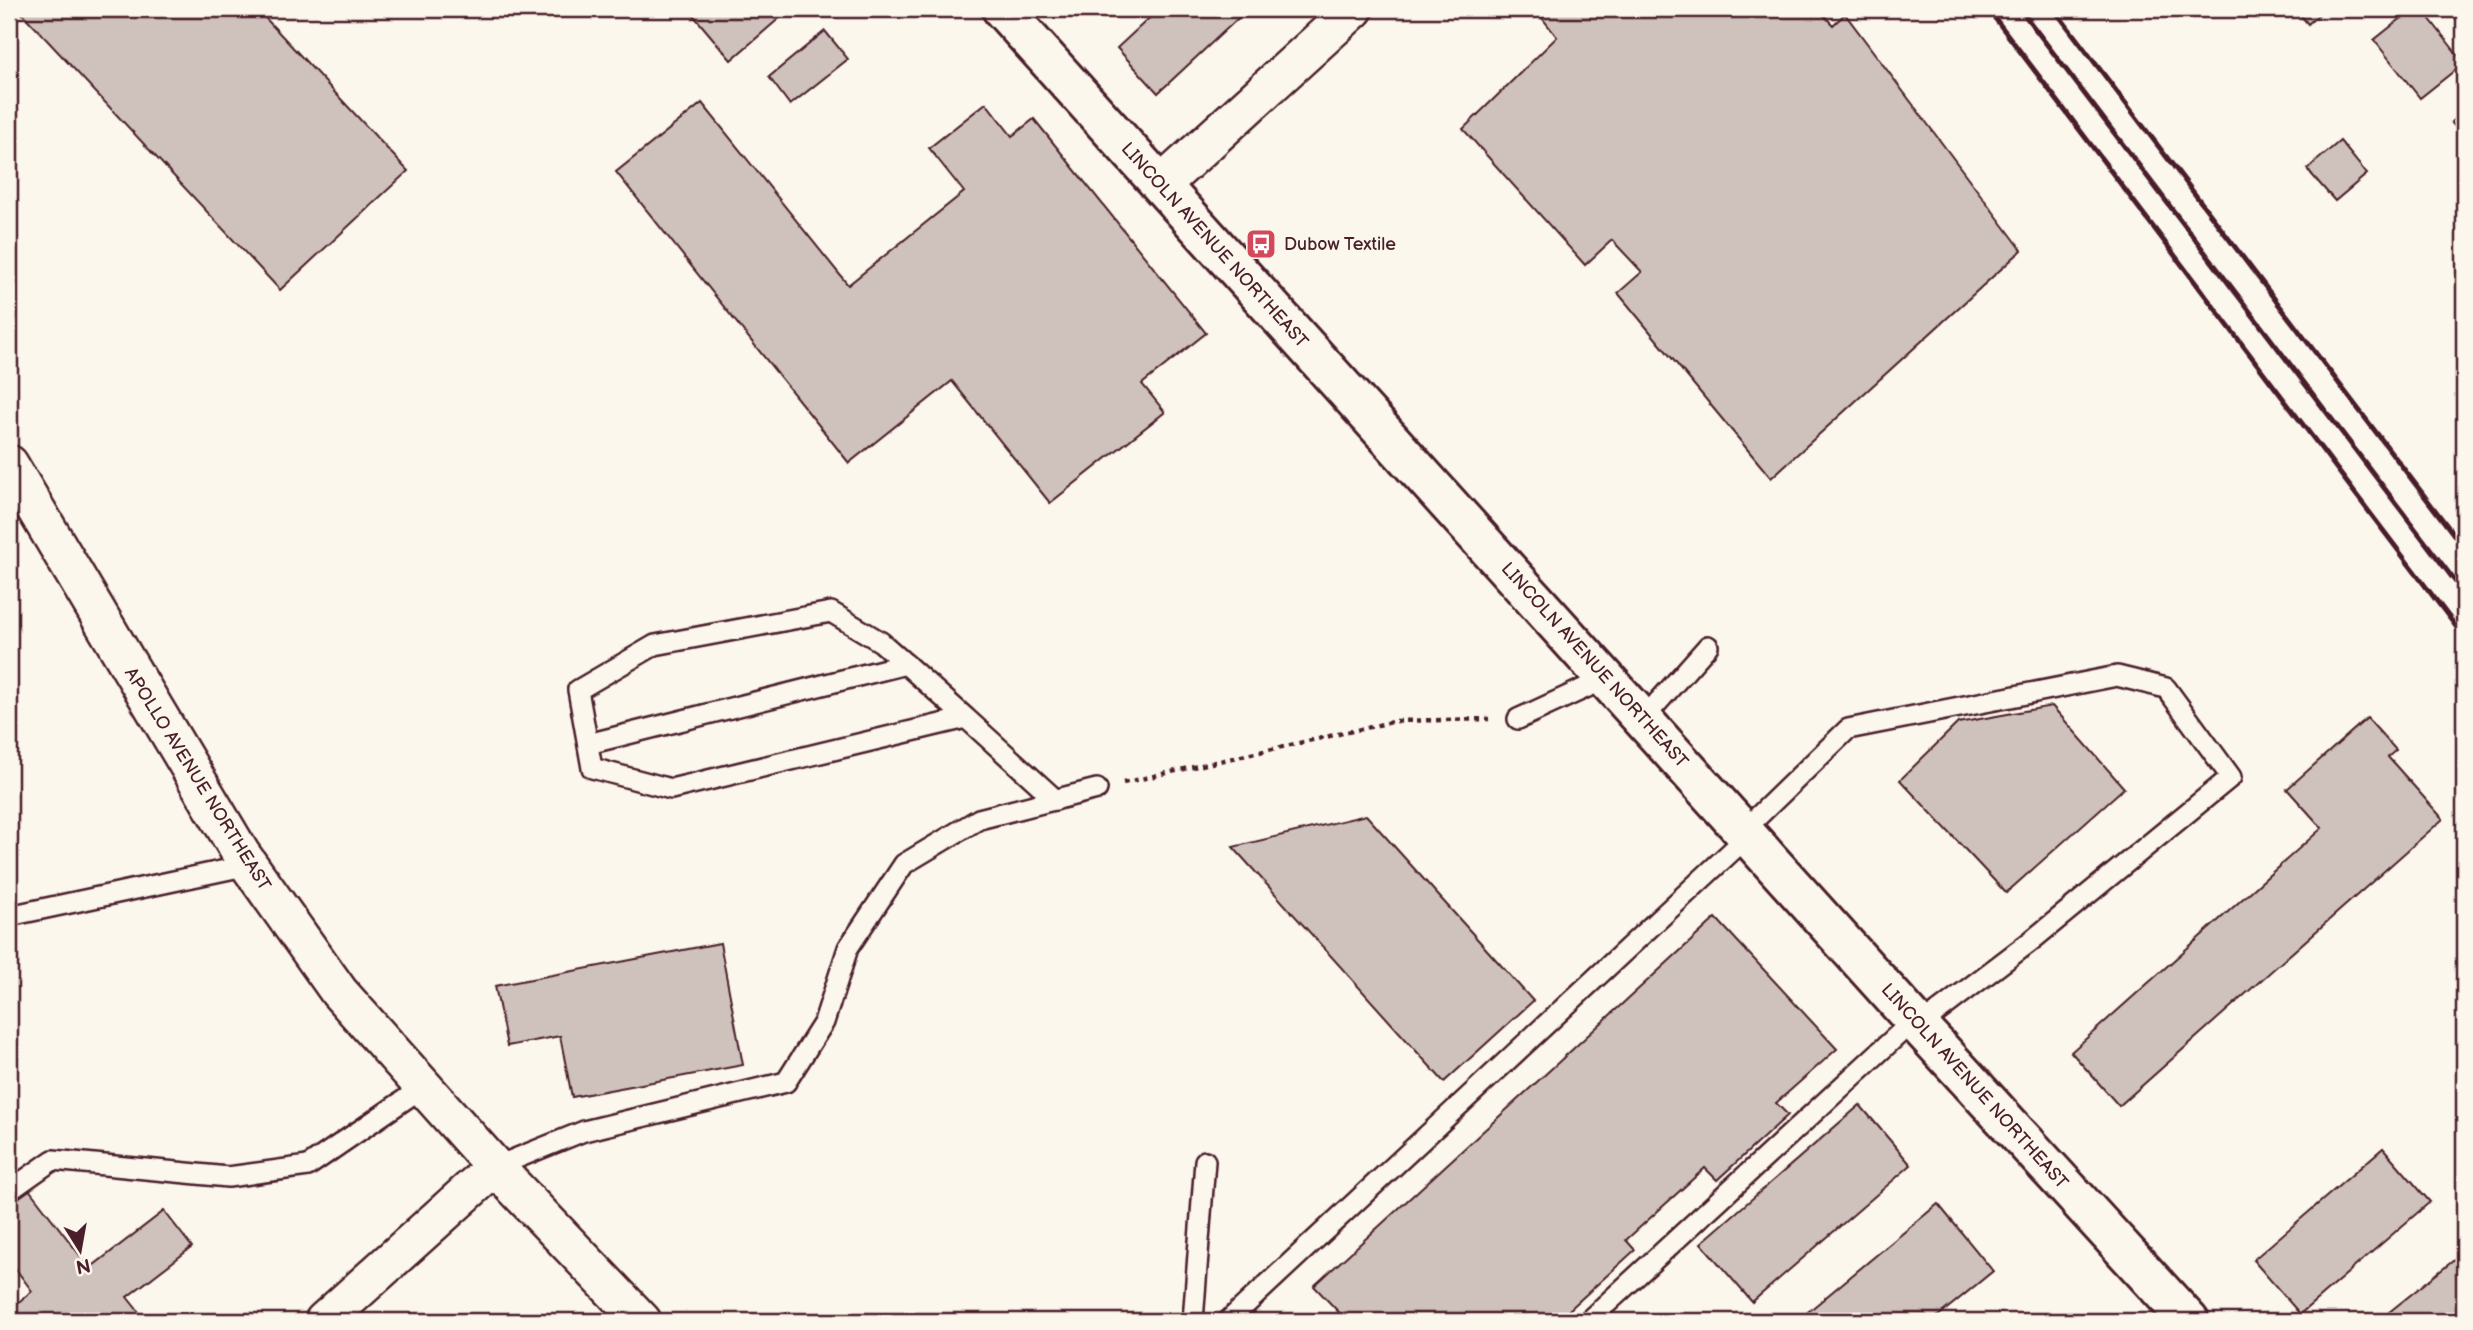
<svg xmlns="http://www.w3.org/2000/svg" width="2473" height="1330" viewBox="0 0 2473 1330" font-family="'Balsamiq Sans',sans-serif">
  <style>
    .building { fill: #cfc2bc; stroke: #4a1f2b; stroke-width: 2 }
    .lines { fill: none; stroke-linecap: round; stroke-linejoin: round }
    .service-casing { stroke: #4a1f2b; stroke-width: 24 }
    .minor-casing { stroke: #4a1f2b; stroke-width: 42 }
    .tertiary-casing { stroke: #4a1f2b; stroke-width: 44 }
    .path { stroke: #4a1f2b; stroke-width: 4.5; stroke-dasharray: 5 5; stroke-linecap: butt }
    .service { stroke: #fbf7ec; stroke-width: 19 }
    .minor { stroke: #fbf7ec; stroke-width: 37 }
    .tertiary { stroke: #fbf7ec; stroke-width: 38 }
    .rail { stroke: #4a1f2b; stroke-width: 5 }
    .labels { text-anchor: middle; stroke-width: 6; stroke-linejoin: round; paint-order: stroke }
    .poi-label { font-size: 18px; fill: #4a1f2b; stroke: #fbf7ec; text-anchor: start }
    .street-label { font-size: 18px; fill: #4a1f2b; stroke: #fbf7ec }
  </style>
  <rect width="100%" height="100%" fill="#fbf7ec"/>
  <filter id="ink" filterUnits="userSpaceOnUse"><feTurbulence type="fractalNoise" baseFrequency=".0143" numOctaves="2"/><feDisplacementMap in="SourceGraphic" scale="14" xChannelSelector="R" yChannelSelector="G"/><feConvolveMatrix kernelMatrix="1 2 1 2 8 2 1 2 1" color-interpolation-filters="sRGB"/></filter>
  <g filter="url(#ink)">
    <!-- building -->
    <g class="building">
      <path d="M 18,9 L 257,9 L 408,171 L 280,290 Z"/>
      <path d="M 688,9 L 790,9 L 731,60 Z"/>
      <path d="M 1159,9 L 1248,9 L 1158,93 L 1117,48 Z"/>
      <path d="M 1535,9 L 1818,9 L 1833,25 L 1845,14 L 2022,250 L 1771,478 L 1618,293 L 1642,272 L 1612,240 L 1585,265 L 1463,129 L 1557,37 Z"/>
      <path d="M 2295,9 L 2325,9 L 2308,24 Z"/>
      <path d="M 2413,9 L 2422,9 L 2464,63 L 2420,98 L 2374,40 Z"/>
      <path d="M 825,31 L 848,59 L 790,105 L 769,77 Z"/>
      <path d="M 702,103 L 848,285 L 964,192 L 929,148 L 986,103 L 1012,136 L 1034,119 L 1206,333 L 1142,384 L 1165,412 L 1050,503 L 952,381 L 849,463 L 616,172 Z"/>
      <path d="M 2464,111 L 2464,137 L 2451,122 Z"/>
      <path d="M 2340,141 L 2367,174 L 2335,201 L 2307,169 Z"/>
      <path d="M 2052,706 L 2124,788 L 2006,893 L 1900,780 L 1958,723 Z"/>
      <path d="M 2367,718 L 2396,750 L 2388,757 L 2443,819 L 2119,1106 L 2071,1052 L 2322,828 L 2287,789 Z"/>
      <path d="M 1366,815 L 1533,1001 L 1444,1082 L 1233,847 Z"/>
      <path d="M 1716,918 L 1837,1049 L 1776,1103 L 1788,1115 L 1717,1180 L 1705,1168 L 1626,1240 L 1635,1250 L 1557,1321 L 1347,1321 L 1314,1286 Z"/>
      <path d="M 720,943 L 743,1065 L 572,1097 L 560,1036 L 507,1046 L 495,986 Z"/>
      <path d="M 1860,1105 L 1911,1165 L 1752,1302 L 1701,1243 Z"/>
      <path d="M 2383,1148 L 2430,1202 L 2300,1314 L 2253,1260 Z"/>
      <path d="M 28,1188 L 90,1268 L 164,1211 L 192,1247 L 127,1297 L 146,1321 L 11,1321 L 9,1318 L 9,1310 L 32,1291 L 9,1260 L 9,1203 Z"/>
      <path d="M 1938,1204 L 1993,1271 L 1932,1321 L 1797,1321 Z"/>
      <path d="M 2464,1252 L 2464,1321 L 2378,1321 Z"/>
    </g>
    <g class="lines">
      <!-- service casing -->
      <g class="service-casing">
        <g id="service">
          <path d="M 966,718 L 881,642 L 831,612 L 655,645 L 578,690 L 592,768 L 671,789 L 966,718 L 1056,800"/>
          <path d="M 1518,719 L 1607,678"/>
          <path d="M 1643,719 L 1708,646"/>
          <path d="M 588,744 L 906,664"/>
          <path d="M 1744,830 L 1848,729 L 2117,676 L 2166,688 L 2231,777 L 2031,941 L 1919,1026"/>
          <path d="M 9,916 L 249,865"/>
          <path d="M 495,1167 L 584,1131 L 786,1082 L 824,1022 L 848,948 L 904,864 L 979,819 L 1097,789"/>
          <path d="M 9,1191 L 53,1160 L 228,1177 L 308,1166 L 423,1087"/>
          <path d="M 1193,1321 L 1205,1161"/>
          <path d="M 1228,1321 L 1749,835"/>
          <path d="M 1588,1321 L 1914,1020"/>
        </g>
      </g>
      <!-- minor casing -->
      <g class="minor-casing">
        <g id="minor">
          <path d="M 1161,185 L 1354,9"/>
          <path d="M 9,464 L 241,854 L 339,992 L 495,1167 L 642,1321"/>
          <path d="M 324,1321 L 495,1167"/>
        </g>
      </g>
      <!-- tertiary casing -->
      <g class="tertiary-casing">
        <path id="tertiary" d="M 1002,9 L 1919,1026 L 2189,1321"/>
      </g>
      <!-- path -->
      <path class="path" d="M 1123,783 L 1396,721 L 1489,719"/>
      <!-- service -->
      <use href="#service" class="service"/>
      <!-- minor -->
      <use href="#minor" class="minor"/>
      <!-- tertiary -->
      <use href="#tertiary" class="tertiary"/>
      <!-- rail -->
      <g class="rail">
        <path d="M 1988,9 L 2464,637"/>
        <path d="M 2020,9 L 2464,593"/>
        <path d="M 2054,9 L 2464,548"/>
      </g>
    </g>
  </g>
  <!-- icons -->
  <defs>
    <g id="bus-square" transform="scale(1.575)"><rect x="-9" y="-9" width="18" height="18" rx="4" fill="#d1495b" stroke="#fbf7ec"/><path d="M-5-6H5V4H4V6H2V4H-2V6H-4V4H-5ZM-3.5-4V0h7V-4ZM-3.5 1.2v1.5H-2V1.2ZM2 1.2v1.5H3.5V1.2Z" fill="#fff"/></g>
  </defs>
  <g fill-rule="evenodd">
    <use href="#bus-square" x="1261" y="244"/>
  </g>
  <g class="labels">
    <!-- poi labels -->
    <g class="poi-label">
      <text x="1284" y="250">Dubow Textile</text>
    </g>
    <!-- street labels -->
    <g class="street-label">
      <text transform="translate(1215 245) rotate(48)" y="6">LINCOLN AVENUE NORTHEAST</text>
      <text transform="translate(1595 665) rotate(48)" y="6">LINCOLN AVENUE NORTHEAST</text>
      <text transform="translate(198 779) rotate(58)" y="6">APOLLO AVENUE NORTHEAST</text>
      <text transform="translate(1975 1086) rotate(48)" y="6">LINCOLN AVENUE NORTHEAST</text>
    </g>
  </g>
  <!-- margin -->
  <rect width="2473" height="1330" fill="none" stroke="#fbf7ec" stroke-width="35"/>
  <rect x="18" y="18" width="2438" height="1295" fill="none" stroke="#4a1f2b" stroke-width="2.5" filter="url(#ink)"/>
  <!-- north arrow -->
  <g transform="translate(80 1250) rotate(169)" stroke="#fbf7ec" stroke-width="5" paint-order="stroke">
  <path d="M0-5L12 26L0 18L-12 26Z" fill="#4a1f2b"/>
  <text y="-10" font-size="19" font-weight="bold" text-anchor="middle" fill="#4a1f2b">N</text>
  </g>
</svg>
